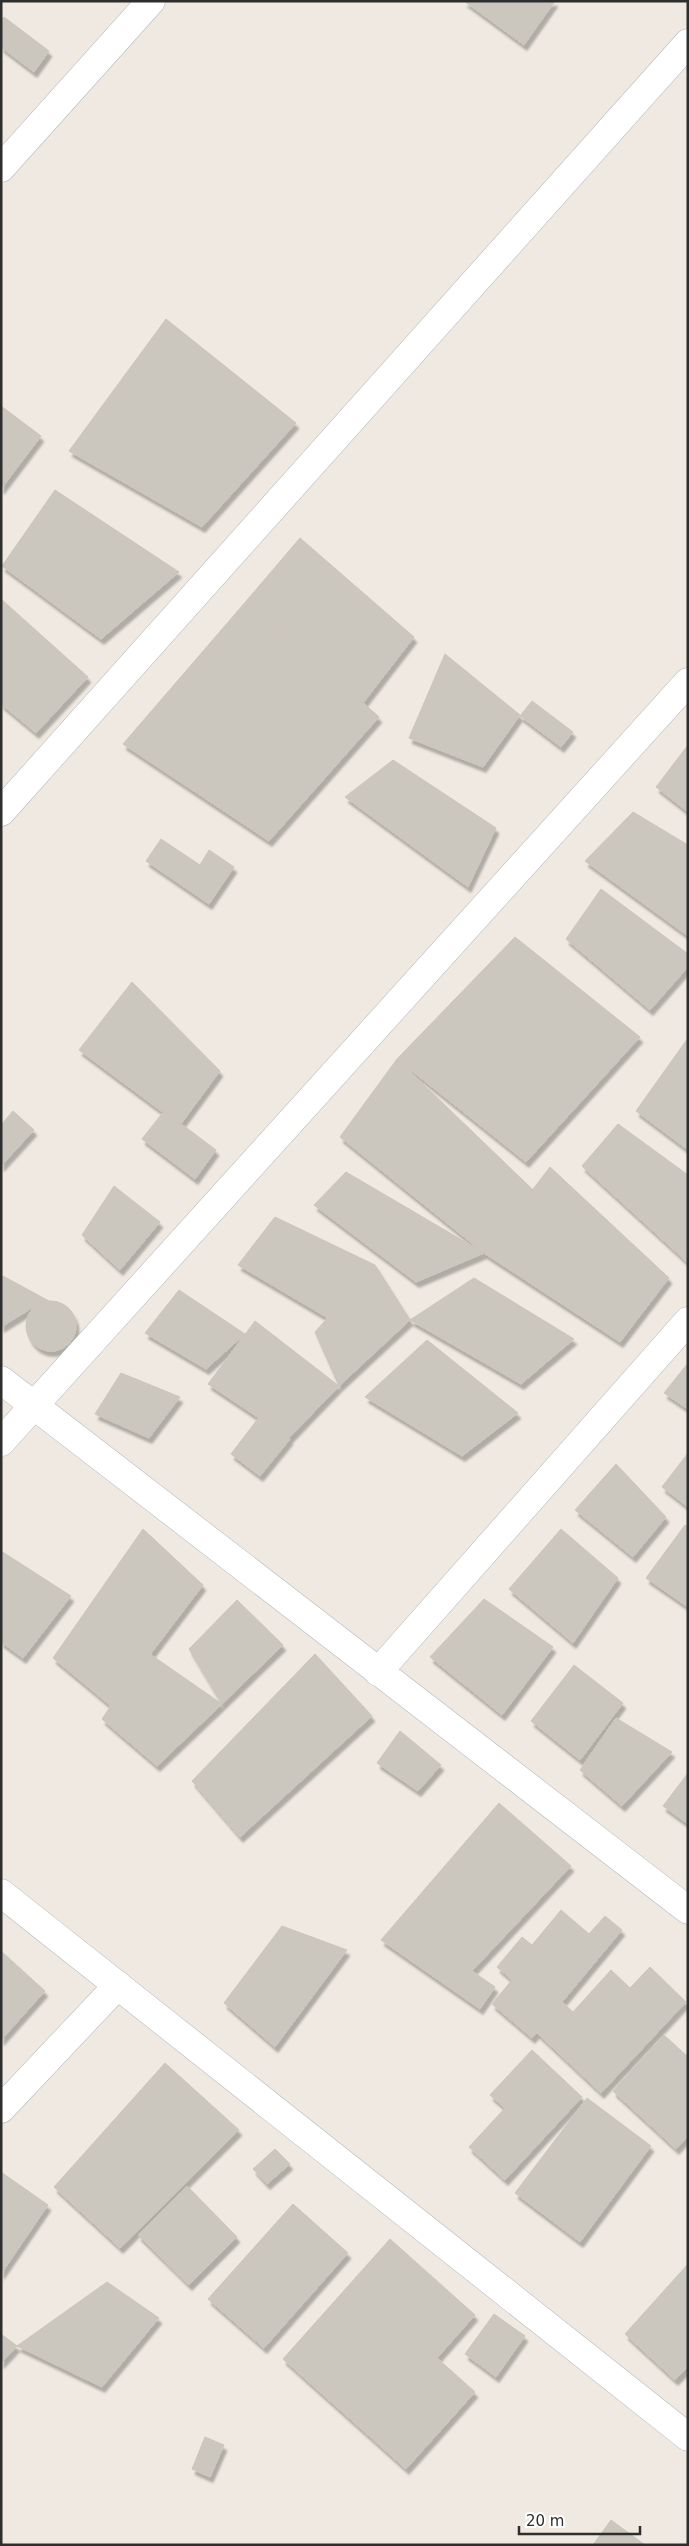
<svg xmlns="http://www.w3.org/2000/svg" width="689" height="2546" viewBox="0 0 689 2546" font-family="'DejaVu Sans',sans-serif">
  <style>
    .building { fill: #cbc7bf; stroke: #cbc5ba; filter: url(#shadow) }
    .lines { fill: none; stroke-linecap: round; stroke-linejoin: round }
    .minor-casing { stroke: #b4b7c1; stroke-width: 29 }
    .minor { stroke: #fff; stroke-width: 28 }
  </style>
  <defs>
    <filter id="shadow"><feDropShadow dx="3" dy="5.5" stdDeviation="1" flood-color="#0004"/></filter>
  </defs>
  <rect width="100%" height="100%" fill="#efe9e1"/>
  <!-- building -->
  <g class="building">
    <path d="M 464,1 L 555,1 L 524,45 Z"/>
    <path d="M 4,17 L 49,51 L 34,72 L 1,47 L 1,20 Z"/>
    <path d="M 166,319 L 296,423 L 202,527 L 69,451 Z"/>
    <path d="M 1,406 L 41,436 L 1,489 Z"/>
    <path d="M 55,490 L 179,572 L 101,639 L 2,566 Z"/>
    <path d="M 300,538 L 414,637 L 363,703 L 248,599 Z"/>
    <path d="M 1,599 L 88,677 L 36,733 L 1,704 Z"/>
    <path d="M 248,599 L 379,717 L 269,841 L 123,744 Z"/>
    <path d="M 445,654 L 520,715 L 483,767 L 409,738 Z"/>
    <path d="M 532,701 L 573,732 L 561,747 L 520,716 Z"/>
    <path d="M 688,745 L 688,812 L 656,787 Z"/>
    <path d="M 393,760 L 496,828 L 468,887 L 345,797 Z"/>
    <path d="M 633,812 L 688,845 L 688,936 L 585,861 Z"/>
    <path d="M 161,839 L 200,865 L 209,850 L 234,867 L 209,904 L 146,861 Z"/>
    <path d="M 601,889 L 688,954 L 688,967 L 650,1010 L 566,939 Z"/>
    <path d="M 515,937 L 640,1037 L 526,1162 L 397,1059 Z"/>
    <path d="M 132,982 L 220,1071 L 180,1125 L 79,1050 Z"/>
    <path d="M 688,1038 L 688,1150 L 636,1111 Z"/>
    <path d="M 397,1059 L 533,1190 L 484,1253 L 340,1137 Z"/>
    <path d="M 13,1111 L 34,1130 L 1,1166 L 1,1125 Z"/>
    <path d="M 164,1111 L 216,1150 L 195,1179 L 142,1139 Z"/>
    <path d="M 618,1124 L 688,1175 L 688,1263 L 582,1166 Z"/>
    <path d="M 550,1167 L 669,1278 L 620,1342 L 484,1253 Z"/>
    <path d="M 346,1172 L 484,1253 L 416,1282 L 314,1205 Z"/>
    <path d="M 114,1186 L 160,1222 L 120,1270 L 82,1235 Z"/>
    <path d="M 275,1217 L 375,1265 L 328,1318 L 238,1265 Z"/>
    <path d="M 375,1265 L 410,1320 L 339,1386 L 315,1332 Z"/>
    <path d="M 1,1275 L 49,1301 L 40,1303 L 1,1327 Z"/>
    <path d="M 474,1278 L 574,1339 L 521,1384 L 410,1320 Z"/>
    <path d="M 179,1290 L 245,1334 L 206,1369 L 145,1333 Z"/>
    <circle cx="51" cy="1326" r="25"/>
    <path d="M 255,1321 L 339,1386 L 289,1438 L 208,1384 Z"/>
    <path d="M 427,1340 L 518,1413 L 462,1456 L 365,1397 Z"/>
    <path d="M 688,1363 L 688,1409 L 664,1393 Z"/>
    <path d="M 121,1373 L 180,1397 L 149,1438 L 95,1414 Z"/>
    <path d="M 260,1416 L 290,1439 L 260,1476 L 231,1454 Z"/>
    <path d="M 688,1453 L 688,1507 L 662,1487 Z"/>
    <path d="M 616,1464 L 666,1517 L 633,1557 L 575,1510 Z"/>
    <path d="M 685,1525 L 688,1527 L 688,1607 L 646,1578 Z"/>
    <path d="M 143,1529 L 203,1585 L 111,1706 L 53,1658 Z"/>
    <path d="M 561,1529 L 618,1578 L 573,1643 L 509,1589 Z"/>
    <path d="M 1,1551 L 71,1596 L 23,1658 L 1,1642 Z"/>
    <path d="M 484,1599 L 553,1647 L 502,1715 L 430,1657 Z"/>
    <path d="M 237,1600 L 283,1645 L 222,1704 L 189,1649 Z"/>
    <path d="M 147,1652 L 222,1704 L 157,1766 L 102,1719 Z"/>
    <path d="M 315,1654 L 372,1716 L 240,1837 L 192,1781 Z"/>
    <path d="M 574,1665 L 623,1703 L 580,1760 L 531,1721 Z"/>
    <path d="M 616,1718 L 672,1752 L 622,1806 L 580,1770 Z"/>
    <path d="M 400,1731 L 441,1765 L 418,1791 L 377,1763 Z"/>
    <path d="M 688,1773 L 688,1824 L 663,1806 Z"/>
    <path d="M 499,1803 L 571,1866 L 472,1971 L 495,1987 L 480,2009 L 381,1940 Z"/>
    <path d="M 561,1910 L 589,1934 L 605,1916 L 622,1930 L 532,2038 L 492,2004 L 512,1980 L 497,1967 L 522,1937 L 532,1945 Z"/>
    <path d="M 282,1926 L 347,1950 L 275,2047 L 224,2003 Z"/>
    <path d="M 1,1951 L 45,1991 L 1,2040 Z"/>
    <path d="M 650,1967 L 686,2002 L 601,2093 L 536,2032 L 563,2003 L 573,2012 L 611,1970 L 630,1988 Z"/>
    <path d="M 664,2035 L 688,2057 L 688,2136 L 676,2149 L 613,2091 Z"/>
    <path d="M 532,2050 L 582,2097 L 505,2180 L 469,2147 L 505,2108 L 490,2095 Z"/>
    <path d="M 165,2063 L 239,2130 L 120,2248 L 54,2187 Z"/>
    <path d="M 587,2098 L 651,2146 L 580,2242 L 515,2193 Z"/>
    <path d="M 275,2149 L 290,2164 L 267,2184 L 253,2169 Z"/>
    <path d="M 1,2172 L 48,2205 L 1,2274 Z"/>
    <path d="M 187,2186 L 237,2237 L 189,2285 L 138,2235 Z"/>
    <path d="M 293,2204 L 348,2253 L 264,2348 L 208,2299 Z"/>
    <path d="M 390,2239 L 475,2315 L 437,2358 L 475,2392 L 406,2469 L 283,2359 Z"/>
    <path d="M 688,2264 L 688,2367 L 675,2380 L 625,2334 Z"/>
    <path d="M 107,2282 L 159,2318 L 102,2387 L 17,2346 Z"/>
    <path d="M 494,2314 L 525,2336 L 496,2377 L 465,2354 Z"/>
    <path d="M 1,2334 L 17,2346 L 1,2363 Z"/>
    <path d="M 205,2437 L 224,2445 L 210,2477 L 192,2469 Z"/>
    <path d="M 611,2520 L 645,2545 L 593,2545 Z"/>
  </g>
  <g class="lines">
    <!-- minor casing -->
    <g class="minor-casing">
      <g id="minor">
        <path d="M 1,168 L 151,1"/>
        <path d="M 1,812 L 688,43"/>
        <path d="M 1,1380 L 688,1910"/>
        <path d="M 1,1442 L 688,682"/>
        <path d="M 378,1672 L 688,1321"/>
        <path d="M 1,1893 L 688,2437"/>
        <path d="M 1,2109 L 118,1985"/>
      </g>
    </g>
    <!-- minor -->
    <use href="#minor" class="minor"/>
  </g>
  <!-- border -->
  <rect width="689" height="2546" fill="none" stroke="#2e2e2e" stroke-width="5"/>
  <!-- scale -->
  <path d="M519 2526v8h121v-8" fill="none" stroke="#2e2e2e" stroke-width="2.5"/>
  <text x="526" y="2526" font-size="15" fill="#2e2e2e" stroke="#ffffff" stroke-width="4" paint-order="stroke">20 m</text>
</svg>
